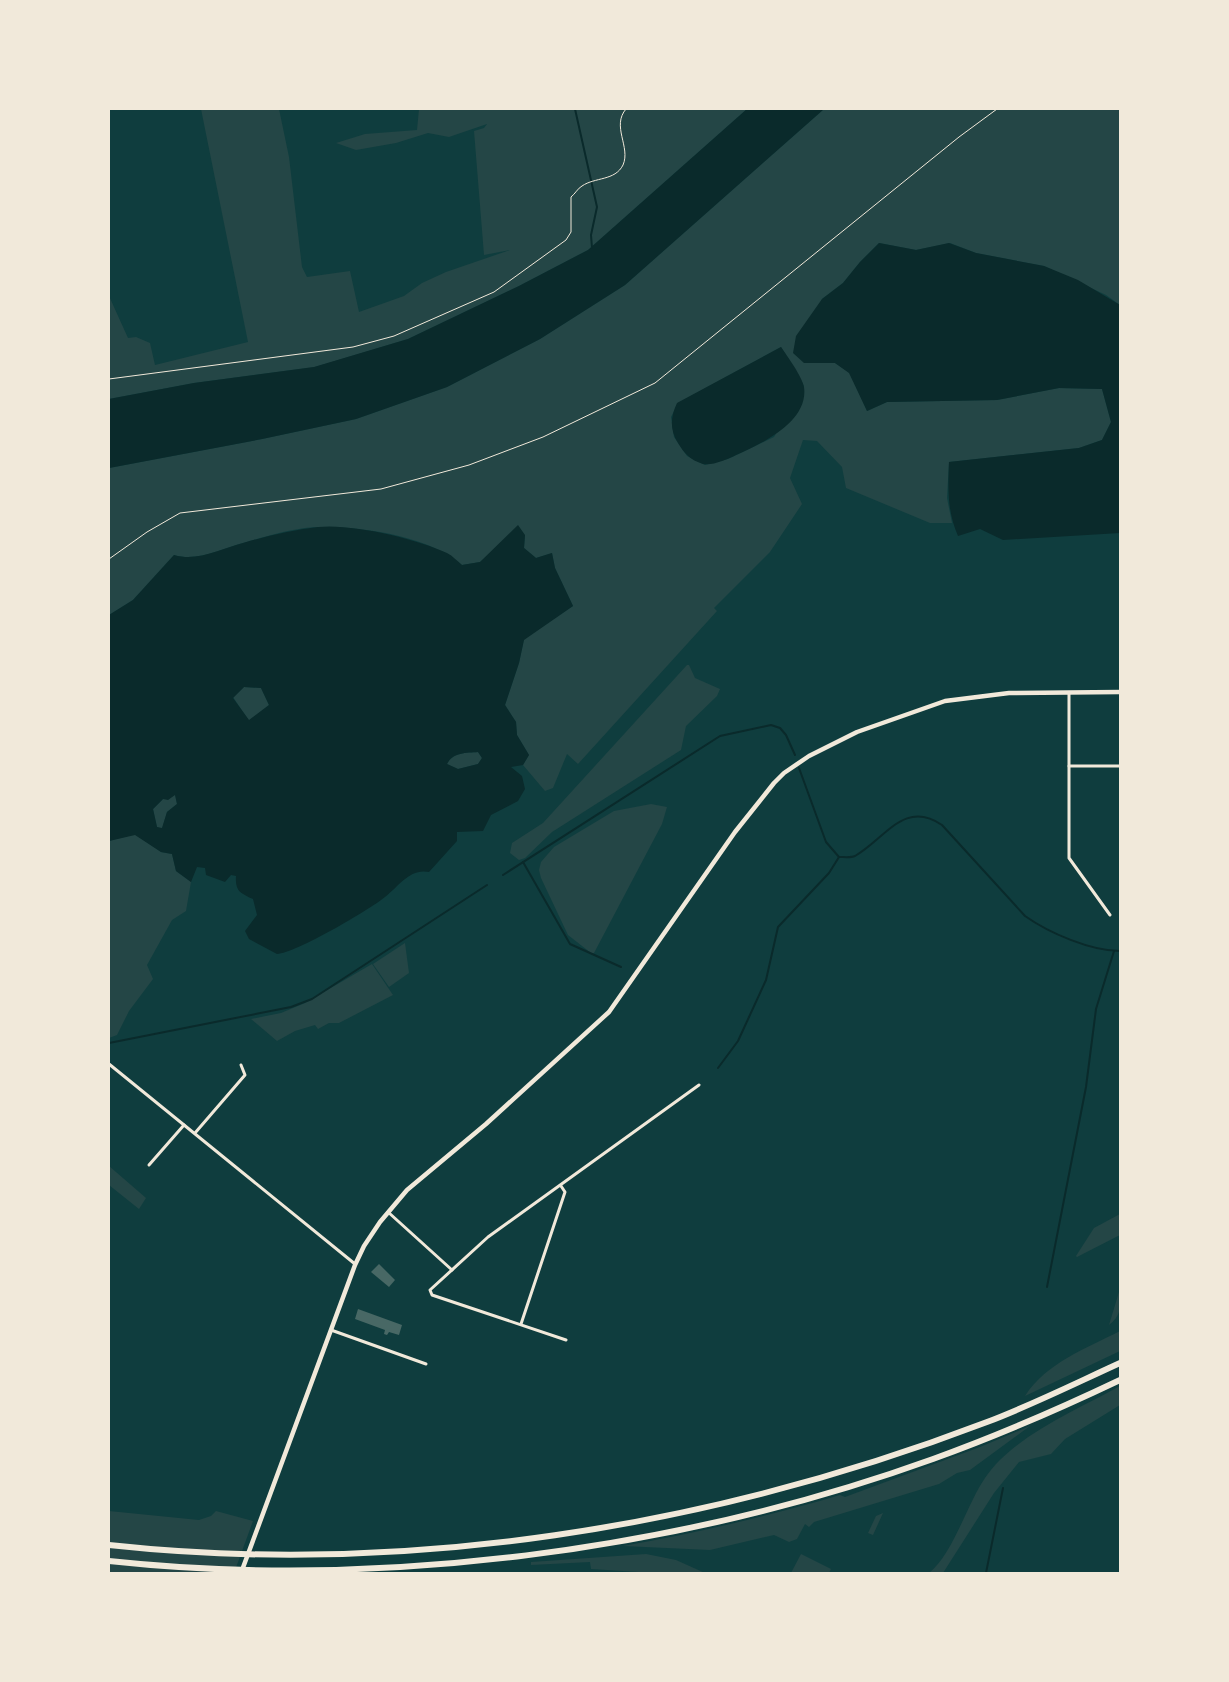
<svg xmlns="http://www.w3.org/2000/svg" width="1229" height="1682" viewBox="0 0 1229 1682" font-family="'Public Sans',sans-serif">
  <style>
    .green { fill: #244646; fill-rule: evenodd }
    .water { fill: #0a2a2b; fill-rule: evenodd }
    .lines { fill: none; stroke-linecap: round; stroke-linejoin: round }
    .stream { stroke: #0a2a2b; stroke-width: 2 }
    .building { fill: #486865 }
    .path { stroke: #f1e9da; stroke-width: 1 }
    .minor { stroke: #f1e9da; stroke-width: 3 }
    .tertiary { stroke: #f1e9da; stroke-width: 4.5 }
    .motorway { stroke: #f1e9da; stroke-width: 6 }
  </style>
  <rect width="100%" height="100%" fill="#0f3d3e"/>
  <!-- green -->
  <g class="green">
    <path d="M 201,109 L 279,109 L 289,157 L 302,267 L 307,277 L 350,271 L 359,312 L 404,296 L 422,283 L 446,272 L 510,250 L 484,255 L 474,131 L 484,128 L 487,124 L 449,137 L 428,133 L 396,143 L 356,150 L 336,143 L 365,134 L 417,130 L 419,109 L 747,109 L 588,250 L 519,286 L 408,339 L 315,367 L 194,383 L 109,399 L 109,296 L 128,338 L 136,337 L 150,343 L 155,365 L 248,342 Z"/>
    <path d="M 824,109 L 1120,109 L 1120,305 L 1106,295 L 1044,266 L 976,253 L 950,243 L 916,250 L 879,243 L 860,262 L 843,283 L 822,299 L 804,363 L 835,363 L 850,373 L 867,411 L 887,402 L 997,400 L 1059,388 L 1102,389 L 1111,422 L 1102,440 L 1079,448 L 949,462 L 947,498 L 952,523 L 930,523 L 846,488 L 842,467 L 817,441 L 803,440 L 790,478 L 802,504 L 770,552 L 714,608 L 717,611 L 578,764 L 567,754 L 553,788 L 545,791 L 523,765 L 529,755 L 517,735 L 516,722 L 505,705 L 519,663 L 524,639 L 573,606 L 555,568 L 552,553 L 536,558 L 524,548 L 525,535 L 497,548 L 480,562 L 462,565 C 431,537 363,526 321,527 C 296,527 267,536 243,543 C 220,549 198,562 174,555 L 133,600 L 109,615 L 109,468 L 262,439 L 356,419 L 447,387 L 540,339 L 625,285 ZM 781,347 L 804,386 L 774,437 L 728,459 L 705,465 L 687,456 L 674,437 L 671,417 L 678,403 Z"/>
    <path d="M 687,665 L 689,665 L 695,678 L 720,689 L 717,696 L 686,726 L 681,750 L 552,832 L 525,858 L 519,860 L 510,853 L 512,843 L 543,823 Z"/>
    <path d="M 244,687 L 261,688 L 269,705 L 249,721 L 233,697 Z"/>
    <path d="M 478,752 L 482,758 L 478,764 L 458,769 L 447,764 C 453,752 466,753 478,752 Z"/>
    <path d="M 175,794 L 177,804 L 167,812 L 162,829 L 157,827 L 153,809 L 163,799 Z"/>
    <path d="M 651,804 L 667,807 L 662,824 L 594,953 L 591,953 L 568,935 L 541,878 L 539,870 L 541,862 L 554,847 L 614,811 Z"/>
    <path d="M 135,834 L 161,852 L 172,854 L 176,871 L 191,882 L 186,911 L 172,920 L 147,965 L 153,979 L 129,1011 L 117,1035 L 109,1038 L 109,841 Z"/>
    <path d="M 405,943 L 409,973 L 389,987 L 373,964 Z"/>
    <path d="M 372,964 L 393,995 L 339,1023 L 329,1023 L 318,1029 L 315,1025 L 295,1031 L 277,1041 L 251,1019 L 281,1013 L 305,1003 Z"/>
    <path d="M 109,1166 L 146,1198 L 139,1209 L 109,1185 Z"/>
    <path d="M 1120,1214 L 1120,1235 L 1077,1257 L 1076,1256 L 1094,1228 Z"/>
    <path d="M 1119,1292 C 1123,1304 1120,1317 1109,1325 Z"/>
    <path d="M 1120,1331 L 1120,1351 L 1025,1396 C 1046,1363 1087,1348 1120,1331 Z"/>
    <path d="M 1120,1386 L 1120,1405 L 1065,1439 L 1051,1454 L 1019,1462 L 994,1493 L 943,1573 L 929,1573 C 953,1554 967,1504 985,1478 C 1013,1436 1077,1410 1120,1386 Z"/>
    <path d="M 1030,1426 L 970,1470 L 957,1473 L 939,1484 L 814,1522 L 809,1527 L 805,1524 L 797,1539 L 789,1542 L 774,1535 L 710,1550 L 623,1546 C 697,1533 769,1516 840,1495 L 845,1497 L 980,1447 Z"/>
    <path d="M 109,1511 L 199,1520 L 211,1516 L 216,1511 L 253,1521 L 234,1573 L 109,1573 Z"/>
    <path d="M 883,1513 L 873,1535 L 868,1533 L 876,1516 Z"/>
    <path d="M 646,1554 L 676,1560 L 705,1573 L 654,1573 L 591,1569 L 590,1562 L 531,1565 L 531,1562 Z"/>
    <path d="M 801,1554 L 831,1569 L 829,1573 L 791,1573 Z"/>
  </g>
  <!-- water -->
  <g class="water">
    <path d="M 747,109 L 824,109 L 625,285 L 540,339 L 447,387 L 356,419 L 262,439 L 109,468 L 109,399 L 194,383 L 314,367 L 408,339 L 519,286 L 588,250 Z"/>
    <path d="M 879,243 L 916,250 L 949,243 L 976,253 L 1044,266 L 1078,280 L 1120,305 L 1120,533 L 1003,540 L 980,529 L 958,536 C 947,510 948,490 949,462 L 1079,448 L 1102,440 L 1111,422 L 1102,389 L 1059,388 L 997,400 L 887,402 L 867,411 L 849,373 L 835,363 L 804,363 L 793,353 L 796,336 L 822,299 L 843,283 L 860,262 Z"/>
    <path d="M 781,347 C 787,356 802,376 804,387 C 809,422 761,444 736,455 C 728,459 712,466 703,464 C 690,460 684,453 678,443 C 669,429 671,416 677,403 Z"/>
    <path d="M 518,525 L 525,535 L 524,548 L 536,558 L 552,553 L 555,568 L 573,606 L 524,640 L 519,663 L 505,705 L 516,722 L 517,735 L 529,755 L 523,765 L 511,767 L 522,776 L 525,789 L 518,801 L 491,815 L 483,831 L 457,832 L 457,841 L 429,872 C 410,868 399,886 385,897 C 369,910 296,953 277,954 L 249,939 L 245,931 L 257,915 L 253,899 C 240,893 235,891 236,876 L 231,875 L 225,882 L 206,875 L 205,868 L 197,867 L 191,882 L 176,871 L 172,854 L 161,852 L 135,835 L 109,841 L 109,615 L 133,600 L 174,555 C 198,562 220,549 243,543 C 267,536 293,530 318,527 C 350,523 418,539 447,553 C 453,556 457,561 462,565 L 480,562 ZM 244,687 L 261,688 L 269,705 L 249,720 L 233,698 ZM 478,752 L 482,758 L 478,764 L 458,769 L 447,764 C 453,752 466,753 478,752 ZM 175,795 L 177,804 L 167,812 L 162,828 L 157,827 L 153,809 L 163,799 L 168,800 Z"/>
  </g>
  <g class="lines">
    <!-- stream -->
    <g class="stream">
      <path d="M 575,109 L 597,207 L 591,235 L 592,248"/>
      <path d="M 799,768 L 826,842 L 839,857 C 844,857 851,858 855,856 C 885,839 904,799 942,825 L 1025,916 C 1049,933 1091,951 1120,951"/>
      <path d="M 523,862 L 570,944 L 621,967"/>
      <path d="M 503,875 L 720,736 L 771,725 L 780,728 L 786,735 L 795,755"/>
      <path d="M 109,1043 L 291,1007 L 312,999 L 487,885"/>
      <path d="M 718,1068 L 738,1041 L 766,980 L 778,927 L 829,873 L 839,857"/>
      <path d="M 1047,1287 L 1086,1087 L 1096,1009 L 1114,951"/>
      <path d="M 986,1573 L 1003,1488"/>
    </g>
  </g>
  <!-- building -->
  <g class="building">
    <path d="M 379,1264 L 395,1280 L 389,1287 L 371,1272 Z"/>
    <path d="M 358,1309 L 402,1325 L 399,1335 L 389,1332 L 387,1335 L 384,1334 L 385,1330 L 355,1319 Z"/>
  </g>
  <g class="lines">
    <!-- path -->
    <g class="path">
      <path d="M 109,379 L 353,347 L 394,336 L 494,292 L 566,240 L 571,232 L 571,197 C 575,194 578,188 582,186 C 595,177 615,181 623,165 C 631,147 611,126 626,109"/>
      <path d="M 109,559 L 147,532 L 180,513 L 381,489 L 469,465 L 543,437 L 655,383 L 959,137 L 997,109"/>
    </g>
    <!-- minor -->
    <g class="minor">
      <path d="M 1069,693 L 1069,858 L 1110,915"/>
      <path d="M 1069,766 L 1120,766"/>
      <path d="M 109,1064 L 355,1264"/>
      <path d="M 195,1133 L 245,1075 L 241,1065"/>
      <path d="M 149,1165 L 184,1125"/>
      <path d="M 388,1212 L 452,1270"/>
      <path d="M 521,1324 L 565,1192 L 561,1186"/>
      <path d="M 331,1330 L 426,1364"/>
      <path d="M 566,1340 L 432,1295 L 430,1290 L 488,1237 L 699,1085"/>
    </g>
    <!-- tertiary -->
    <path class="tertiary" d="M 241,1573 L 355,1265 L 364,1246 L 380,1222 L 407,1190 L 486,1124 L 609,1012 L 735,832 L 774,783 L 784,773 L 809,756 L 857,732 L 945,701 L 1009,693 L 1120,692"/>
    <!-- motorway -->
    <g class="motorway">
      <path d="M 109,1545 C 404,1577 710,1528 987,1422 C 1032,1405 1076,1383 1120,1363"/>
      <path d="M 109,1561 C 378,1590 678,1551 933,1459 C 997,1436 1059,1409 1120,1380"/>
    </g>
  </g>
  <!-- border -->
  <rect width="1229" height="1682" fill="none" stroke="#f1e9da" stroke-width="220"/>
</svg>
